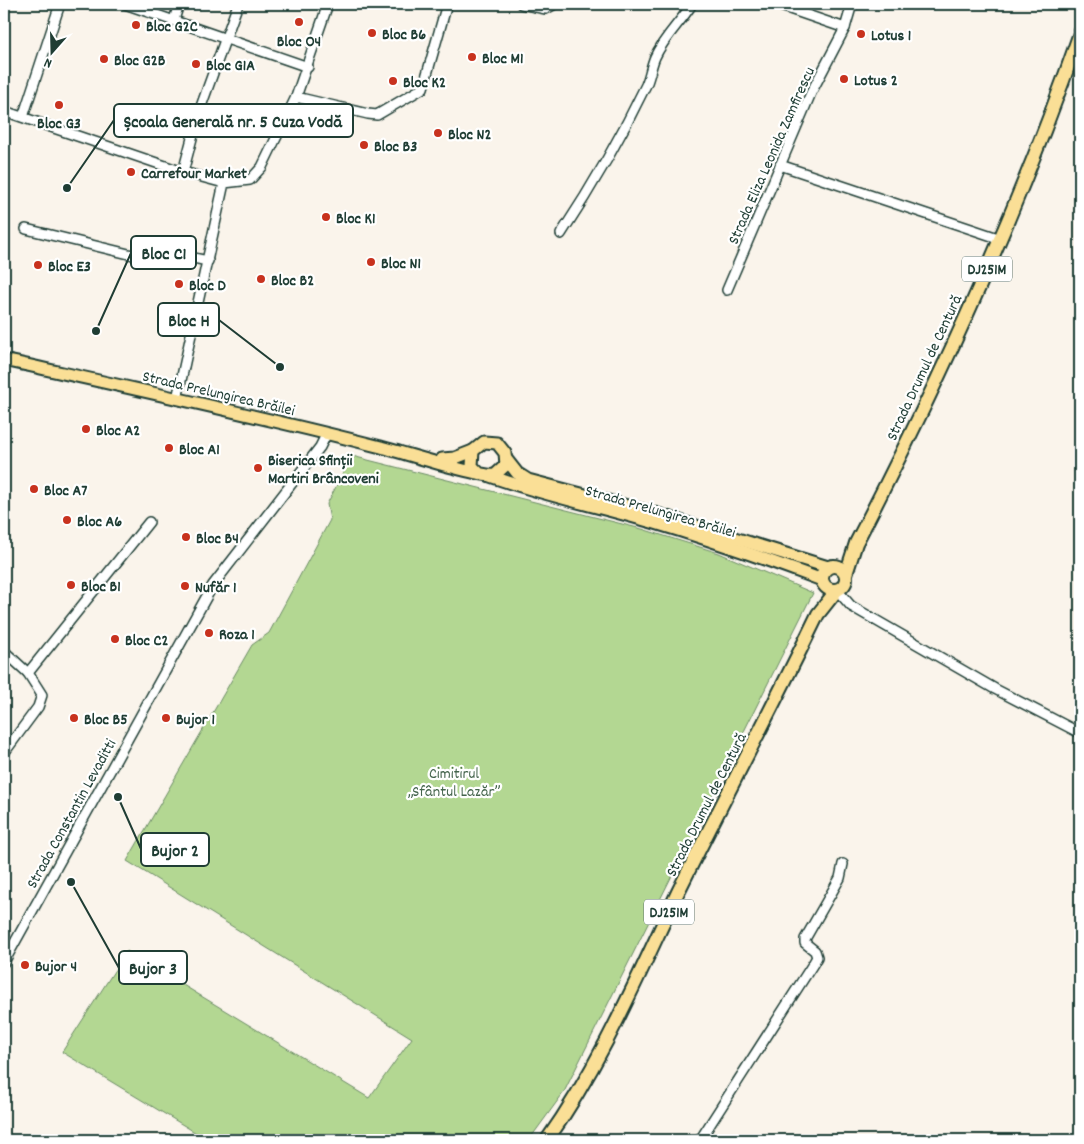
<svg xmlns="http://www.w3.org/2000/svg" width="1084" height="1144" viewBox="0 0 1084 1144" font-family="Dekko,sans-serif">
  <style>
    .green { fill: #b3d792; stroke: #698a63 }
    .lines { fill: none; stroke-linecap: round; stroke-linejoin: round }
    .minor-casing { stroke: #1f3d34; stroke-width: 12 }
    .major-casing { stroke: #1f3d34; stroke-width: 15 }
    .highway-casing { stroke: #1f3d34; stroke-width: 16 }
    .minor { stroke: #fff; stroke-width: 9 }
    .major { stroke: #fadf96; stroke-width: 11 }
    .highway { stroke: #fadf96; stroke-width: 12 }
    .poi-dot { fill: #c8321e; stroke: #fff; stroke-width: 2 }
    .labels { text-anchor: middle; stroke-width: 4.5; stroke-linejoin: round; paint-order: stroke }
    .shield { fill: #fff; stroke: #627771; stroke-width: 1 }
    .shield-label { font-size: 15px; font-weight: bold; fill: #1f3d34 }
    .poi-label { font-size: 16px; font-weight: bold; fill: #1f3d34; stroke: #fff; text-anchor: start }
    .street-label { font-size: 16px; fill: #1f3d34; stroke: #fff }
    .park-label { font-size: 16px; fill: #44644c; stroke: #fff }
    .leader { fill: none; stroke: #1f3d34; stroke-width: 2 }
    .callout-dot { fill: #1f3d34; stroke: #fff; stroke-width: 2 }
    .callout { fill: #fff; stroke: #1f3d34; stroke-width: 2 }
    .callout-label { font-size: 18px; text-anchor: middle; font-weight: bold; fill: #1f3d34 }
  </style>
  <rect width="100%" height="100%" fill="#faf4eb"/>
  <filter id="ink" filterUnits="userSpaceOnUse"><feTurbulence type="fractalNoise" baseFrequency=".02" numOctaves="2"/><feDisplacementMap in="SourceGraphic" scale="10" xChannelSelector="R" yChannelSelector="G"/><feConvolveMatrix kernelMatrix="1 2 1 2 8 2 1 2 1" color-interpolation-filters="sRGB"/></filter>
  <g filter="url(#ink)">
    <!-- green -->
    <path class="green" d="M 352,456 L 642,529 L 719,553 L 813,593 L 564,1092 L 529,1140 L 208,1140 L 62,1052 L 127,951 L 369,1098 L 412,1038 L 127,861 L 252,645 L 269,633 L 330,520 L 327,504 Z"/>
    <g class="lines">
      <!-- minor casing -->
      <g class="minor-casing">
        <g id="minor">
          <path d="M 125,4 L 308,67"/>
          <path d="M 521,4 L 546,9 L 555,4"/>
          <path d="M 775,4 L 845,28"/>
          <path d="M 174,20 L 179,4"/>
          <path d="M 296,97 L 368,114 L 377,115 L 423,88 L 447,4"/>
          <path d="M 4,111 L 183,172 L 224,183"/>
          <path d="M 23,117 L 60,4"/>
          <path d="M 780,165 L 1001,239"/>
          <path d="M 183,172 L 199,112 L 238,4"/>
          <path d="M 26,229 L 137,256 L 142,255 L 146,250 L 150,249 L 208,261"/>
          <path d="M 561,234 C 592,187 621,137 646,85 C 650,76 651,66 655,57 C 664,37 681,22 692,4"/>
          <path d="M 727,290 L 811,93 L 845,28 L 852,4"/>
          <path d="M 177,399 L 224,183 L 250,180 L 262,167 L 296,97 L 328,4"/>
          <path d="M 837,590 L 851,606 L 995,689 L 1080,733"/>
          <path d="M 4,651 L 28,673"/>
          <path d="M 4,753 L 38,707 L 42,695 L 28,673 L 149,522"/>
          <path d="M 4,962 L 213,585 L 320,447 L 327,433"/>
          <path d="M 700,1140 L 813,964 L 817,957 L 815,951 L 805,943 L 805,939 L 840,878 L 843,864"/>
        </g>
      </g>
      <!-- major casing -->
      <g class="major-casing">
        <g id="major">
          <path d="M 4,360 C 130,388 256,415 381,447 C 401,452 483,478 495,475 L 506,465 L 505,453 L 497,443 L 484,442 L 473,451 L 472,466 L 479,473"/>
          <path d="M 442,459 L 455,458 L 473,451"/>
          <path d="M 506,459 L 517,473 L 528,480 L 654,513 L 828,567"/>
          <path d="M 490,476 C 543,495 598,506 652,522 C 709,539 766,559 822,580"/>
        </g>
      </g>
      <!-- highway casing -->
      <g class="highway-casing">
        <g id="highway">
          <circle cx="834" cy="578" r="12"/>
          <path d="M 846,574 L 856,543 C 941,379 1019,209 1080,33"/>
          <path d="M 547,1140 C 601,1064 638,976 678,892 C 724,799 773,707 818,614 L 837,590"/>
        </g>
      </g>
      <!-- minor -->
      <use href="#minor" class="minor"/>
      <!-- major -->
      <use href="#major" class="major"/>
      <!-- highway -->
      <use href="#highway" class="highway"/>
    </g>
  </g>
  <!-- markers -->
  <g class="poi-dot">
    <circle cx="299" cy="22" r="5"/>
    <circle cx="136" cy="25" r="5"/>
    <circle cx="372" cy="33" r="5"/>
    <circle cx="861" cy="34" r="5"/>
    <circle cx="472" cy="57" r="5"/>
    <circle cx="104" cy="59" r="5"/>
    <circle cx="196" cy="64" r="5"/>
    <circle cx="844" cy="79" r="5"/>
    <circle cx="393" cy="81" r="5"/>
    <circle cx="59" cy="105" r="5"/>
    <circle cx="438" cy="133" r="5"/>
    <circle cx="364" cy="145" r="5"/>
    <circle cx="131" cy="172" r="5"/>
    <circle cx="326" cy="217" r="5"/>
    <circle cx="371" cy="262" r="5"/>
    <circle cx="38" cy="265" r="5"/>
    <circle cx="261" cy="279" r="5"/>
    <circle cx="179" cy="284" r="5"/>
    <circle cx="86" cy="429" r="5"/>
    <circle cx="169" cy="448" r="5"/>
    <circle cx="258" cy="468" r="5"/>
    <circle cx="34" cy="489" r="5"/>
    <circle cx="67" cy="520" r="5"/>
    <circle cx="186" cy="537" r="5"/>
    <circle cx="71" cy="585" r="5"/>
    <circle cx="185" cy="586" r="5"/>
    <circle cx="209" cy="633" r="5"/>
    <circle cx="115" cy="639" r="5"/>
    <circle cx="74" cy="718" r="5"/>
    <circle cx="166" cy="718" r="5"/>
    <circle cx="25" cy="965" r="5"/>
  </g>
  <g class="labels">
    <!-- shield labels -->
    <g class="shield">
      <rect x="962" y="256.5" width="50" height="25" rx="4"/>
      <rect x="644" y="899.5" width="50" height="25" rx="4"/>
    </g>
    <g class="shield-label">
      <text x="987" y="274">DJ251M</text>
      <text x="669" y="917">DJ251M</text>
    </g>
    <!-- poi labels -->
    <g class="poi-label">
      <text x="146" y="31">Bloc G2C</text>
      <text x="382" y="39">Bloc B6</text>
      <text x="871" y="40">Lotus 1</text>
      <text x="299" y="46" text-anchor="middle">Bloc O4</text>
      <text x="482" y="63">Bloc M1</text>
      <text x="114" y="65">Bloc G2B</text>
      <text x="206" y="70">Bloc G1A</text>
      <text x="854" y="85">Lotus 2</text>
      <text x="403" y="87">Bloc K2</text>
      <text x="59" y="128" text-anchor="middle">Bloc G3</text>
      <text x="448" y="139">Bloc N2</text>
      <text x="374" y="151">Bloc B3</text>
      <text x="141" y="178">Carrefour Market</text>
      <text x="336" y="223">Bloc K1</text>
      <text x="381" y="268">Bloc N1</text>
      <text x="48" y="271">Bloc E3</text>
      <text x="271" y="285">Bloc B2</text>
      <text x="189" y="290">Bloc D</text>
      <text x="96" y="435">Bloc A2</text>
      <text x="179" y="454">Bloc A1</text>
      <text x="268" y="465">Biserica Sfinții<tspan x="268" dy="18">Martiri Brâncoveni</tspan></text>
      <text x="44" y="495">Bloc A7</text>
      <text x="77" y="526">Bloc A6</text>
      <text x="196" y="543">Bloc B4</text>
      <text x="81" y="591">Bloc B1</text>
      <text x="195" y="592">Nufăr 1</text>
      <text x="219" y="639">Roza 1</text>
      <text x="125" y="645">Bloc C2</text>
      <text x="84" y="724">Bloc B5</text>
      <text x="176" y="724">Bujor 1</text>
      <text x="35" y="971">Bujor 4</text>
    </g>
    <!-- street labels -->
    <g class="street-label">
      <text transform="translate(770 155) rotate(-66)" y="6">Strada Eliza Leonida Zamfirescu</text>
      <text transform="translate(923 367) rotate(-65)" y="6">Strada Drumul de Centură</text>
      <text transform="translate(219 392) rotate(13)" y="6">Strada Prelungirea Brăilei</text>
      <text transform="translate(661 510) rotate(16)" y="6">Strada Prelungirea Brăilei</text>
      <text transform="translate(705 804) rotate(-63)" y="6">Strada Drumul de Centură</text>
      <text transform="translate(70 813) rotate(-61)" y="6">Strada Constantin Levaditti</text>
    </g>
    <!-- park labels -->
    <g class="park-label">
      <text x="454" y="778">Cimitirul<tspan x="454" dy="18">„Sfântul Lazăr”</tspan></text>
    </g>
  </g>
  <!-- callouts -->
  <path class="leader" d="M67 188L114 120M96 331L131 253M280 367L219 320M118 797L141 849M71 882L119 968"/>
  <g class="callout-dot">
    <circle cx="67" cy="188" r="5"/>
    <circle cx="96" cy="331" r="5"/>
    <circle cx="280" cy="367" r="5"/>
    <circle cx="118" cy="797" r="5"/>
    <circle cx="71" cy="882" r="5"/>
  </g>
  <g class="callout">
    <rect x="114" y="104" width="239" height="33" rx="5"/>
    <rect x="131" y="236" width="65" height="33" rx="5"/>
    <rect x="158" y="303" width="61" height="33" rx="5"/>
    <rect x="141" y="833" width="68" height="33" rx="5"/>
    <rect x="119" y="951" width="68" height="33" rx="5"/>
  </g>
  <g class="callout-label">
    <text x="233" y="127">Școala Generală nr. 5 Cuza Vodă</text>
    <text x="164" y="259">Bloc C1</text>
    <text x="189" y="326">Bloc H</text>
    <text x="175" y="856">Bujor 2</text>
    <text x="153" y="974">Bujor 3</text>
  </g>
  <!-- margin -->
  <rect width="1084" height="1144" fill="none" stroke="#fff" stroke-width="20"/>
  <rect x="10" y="10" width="1064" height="1124" fill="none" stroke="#1f3d34" stroke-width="2" filter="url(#ink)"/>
  <!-- north arrow -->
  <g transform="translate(52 52) rotate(200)" stroke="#ffffff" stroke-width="4" paint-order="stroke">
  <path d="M0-4L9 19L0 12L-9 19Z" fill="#1f3d34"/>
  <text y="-8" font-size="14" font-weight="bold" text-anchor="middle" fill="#1f3d34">N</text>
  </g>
</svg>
